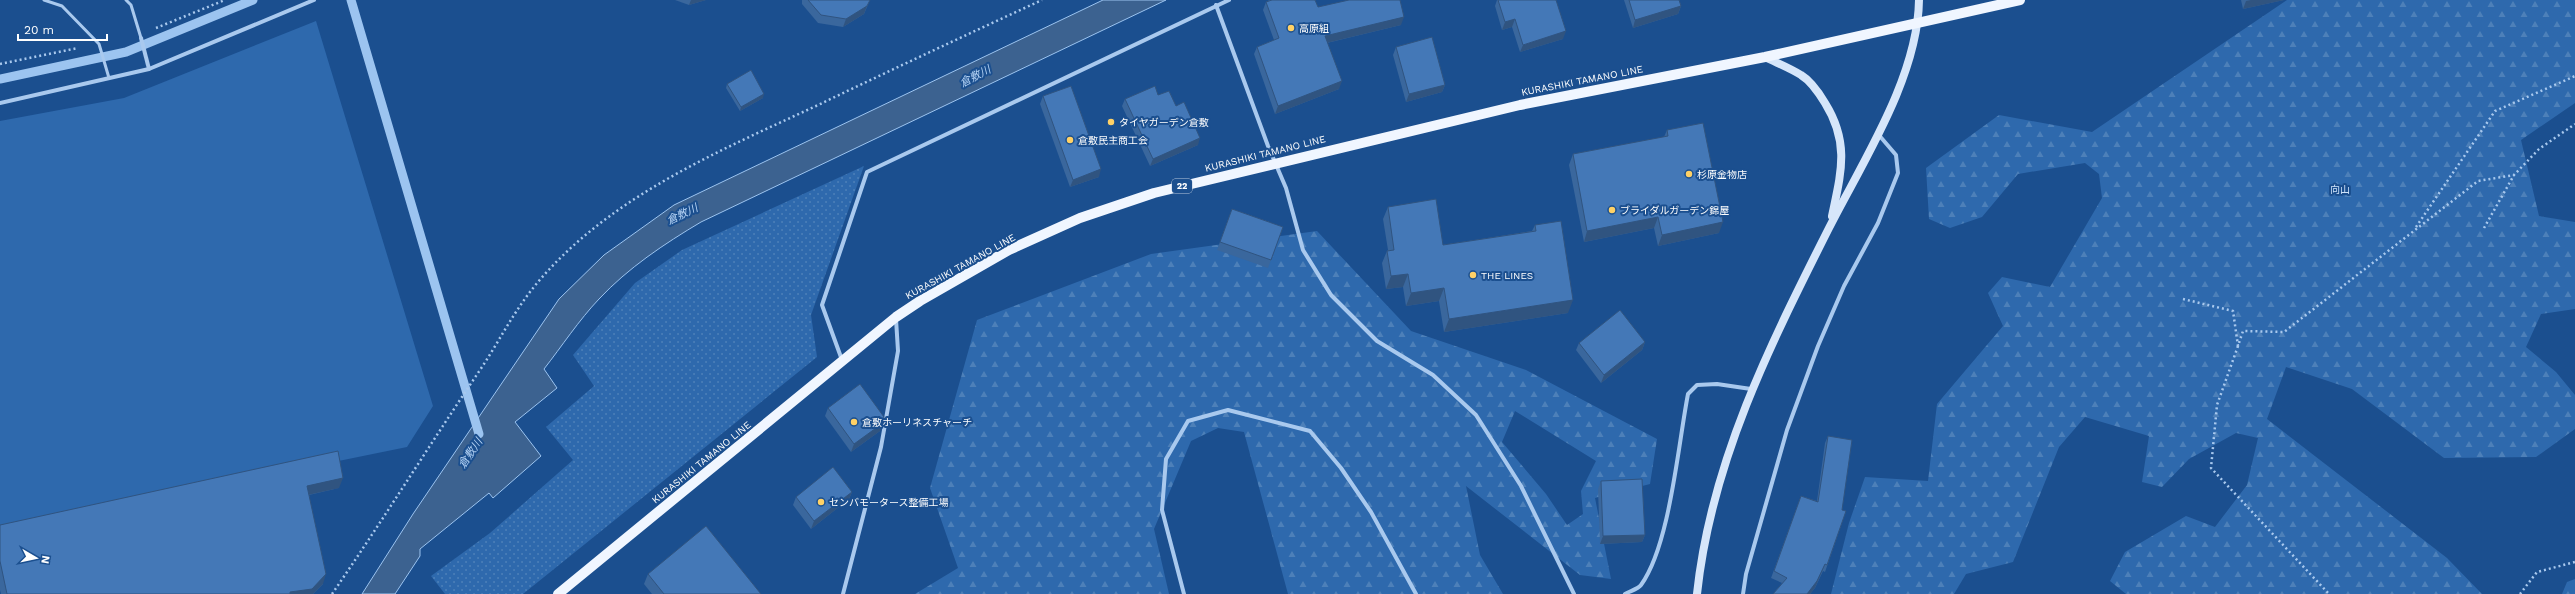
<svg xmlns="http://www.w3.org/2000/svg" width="2575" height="594" viewBox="0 0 2575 594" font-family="'Work Sans','Noto Sans JP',sans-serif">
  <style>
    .green { fill: #2e69ad }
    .forest { fill: url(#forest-firs); fill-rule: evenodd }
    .park { fill: url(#park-dots) }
    .water { fill: #3c6290; stroke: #9cc4f0 }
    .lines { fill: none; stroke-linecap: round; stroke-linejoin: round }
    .stream { stroke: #9cc4f0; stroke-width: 9 }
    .path { stroke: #a9c9ee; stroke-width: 2.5; stroke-dasharray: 2 3; stroke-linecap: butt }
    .lane { stroke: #a9c9ee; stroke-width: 3 }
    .street { stroke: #a9c9ee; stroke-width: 4 }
    .secondary { stroke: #d6e6fa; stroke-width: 8 }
    .primary { stroke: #f0f6ff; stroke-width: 10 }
    .wall { fill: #3a679d }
    .shaded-wall { fill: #305480 }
    .building { fill: #4478b7; stroke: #305480 }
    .poi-dot { fill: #ffd166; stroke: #1b4f8f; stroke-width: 1.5 }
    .labels { text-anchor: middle; stroke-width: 4; stroke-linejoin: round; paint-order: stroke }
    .shield { fill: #1b4f8f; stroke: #bbcadd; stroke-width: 1 }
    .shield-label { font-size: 9px; font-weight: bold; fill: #fff }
    .poi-label { font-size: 10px; fill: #fff; stroke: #1b4f8f; text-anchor: start }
    .street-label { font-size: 10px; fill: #fff; stroke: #1b4f8f }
    .park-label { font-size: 10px; fill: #cfe3fa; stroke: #1b4f8f }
    .water-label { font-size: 11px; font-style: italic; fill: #b5d3f5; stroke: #1b4f8f }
  </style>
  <defs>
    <pattern id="forest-firs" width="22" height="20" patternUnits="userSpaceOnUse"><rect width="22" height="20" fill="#2e69ad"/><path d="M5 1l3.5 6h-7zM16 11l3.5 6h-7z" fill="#4d80b9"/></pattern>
    <pattern id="park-dots" width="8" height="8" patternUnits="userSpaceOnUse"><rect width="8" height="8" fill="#2e69ad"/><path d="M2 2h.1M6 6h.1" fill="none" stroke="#4d80b9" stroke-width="1.8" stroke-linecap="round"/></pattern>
  </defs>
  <rect width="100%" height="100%" fill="#1b4f8f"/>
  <!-- green -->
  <path class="green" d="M 316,21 L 433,406 L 407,447 L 0,530 L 0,121 L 124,98 Z"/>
  <!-- forest -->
  <g class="forest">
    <path d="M 2287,0 L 2575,0 L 2575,103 L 2521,140 L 2539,216 L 2575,222 L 2575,309 L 2541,314 L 2526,347 L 2556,372 L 2575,395 L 2575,429 L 2536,457 L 2444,458 L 2352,389 L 2286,367 L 2267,419 L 2447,558 L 2482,594 L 2126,594 L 2110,581 L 2125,552 L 2186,516 L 2215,527 L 2247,485 L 2258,438 L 2236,433 L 2189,459 L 2162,487 L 2142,482 L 2149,436 L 2085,417 L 2059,447 L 2013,562 L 1966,574 L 1954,594 L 1831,594 L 1849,523 L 1865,477 L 1928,481 L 1937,404 L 2003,326 L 1988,293 L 2002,277 L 2050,287 L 2102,198 L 2099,174 L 2085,163 L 2018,174 L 1982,217 L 1950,228 L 1929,219 L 1926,168 L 1999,115 L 2092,132 Z"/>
    <path d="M 1317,231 L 1411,331 L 1526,370 L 1657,439 L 1650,484 L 1595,498 L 1611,579 L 1580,575 L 1466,486 L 1480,555 L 1503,594 L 1288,594 L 1244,432 L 1218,428 L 1191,441 L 1154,529 L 1169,594 L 915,594 L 958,568 L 930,488 L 977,320 L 1151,254 ZM 1515,411 L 1596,461 L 1581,491 L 1583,514 L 1567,525 L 1546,494 L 1502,442 Z"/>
    <path d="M 2575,579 L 2575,594 L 2562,594 L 2567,582 Z"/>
  </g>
  <!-- park -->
  <path class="park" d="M 864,166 L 811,315 L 817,357 L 523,594 L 445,594 L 431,576 L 490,533 L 573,460 L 546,427 L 594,386 L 573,355 L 635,283 L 682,250 Z"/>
  <!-- water -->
  <path class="water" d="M 1103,0 L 1166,0 L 701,222 C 664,244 628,268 599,299 C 579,320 562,346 544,369 L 557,388 L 515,422 L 541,456 L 493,498 L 489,493 L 420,549 L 420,556 L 395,594 L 362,594 L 413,514 L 559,299 L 604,255 L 674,205 Z"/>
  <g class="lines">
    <!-- stream -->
    <g class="stream">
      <path d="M 351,0 L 479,434"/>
      <path d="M 0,79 L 126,52 L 253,0"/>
    </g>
    <!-- path -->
    <g class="path">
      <path d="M 156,28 L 225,0"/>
      <path d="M 0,64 L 78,48"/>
      <path d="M 2416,227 L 2495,111 L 2575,76"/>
      <path d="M 2484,228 L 2514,175 L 2539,149 L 2575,124"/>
      <path d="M 2183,299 L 2233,311 L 2238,346 L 2243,331 L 2284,332 L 2478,181 L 2514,175"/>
      <path d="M 2238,346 L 2217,405 L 2211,468 L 2329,594"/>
      <path d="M 332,594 C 383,520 430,444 480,370 C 500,340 515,309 538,282 C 611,196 717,152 816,106 C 891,70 966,35 1042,0"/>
      <path d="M 2520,594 L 2537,572 L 2575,562"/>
    </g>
    <!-- lane -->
    <g class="lane">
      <path d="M 44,0 L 62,6 L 99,44 L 109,78"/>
      <path d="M 126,0 L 131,5 L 141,38"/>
    </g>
    <!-- street -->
    <g class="street">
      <path d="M 1216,5 L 1268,146 L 1286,188 L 1303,250 L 1331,295 L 1377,341 L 1433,375 L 1476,415 L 1521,486 L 1574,594"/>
      <path d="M 141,38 L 149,69"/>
      <path d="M 0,103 L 149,69 L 314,0"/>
      <path d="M 842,360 L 822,305 L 867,172 L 1229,0"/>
      <path d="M 843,594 L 881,447 L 898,351 L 896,319"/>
      <path d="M 1184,594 L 1162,510 L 1166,459 L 1188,421 L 1228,410 L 1310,431 L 1341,468 L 1371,512 L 1416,594"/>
      <path d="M 1625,594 C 1630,591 1638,589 1641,585 C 1670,545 1678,445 1688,394 L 1697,385 L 1717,384 L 1751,389"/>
      <path d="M 1743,594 L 1746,574 L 1787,430 L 1818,346 L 1844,286 L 1878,223 L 1898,173 L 1896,155 L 1878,134"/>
    </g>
    <!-- secondary -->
    <g class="secondary">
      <path d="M 1765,57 C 1777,63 1790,68 1801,75 C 1811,81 1819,93 1825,103 C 1850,143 1841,173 1832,216"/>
      <path d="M 1697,594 C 1711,462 1770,345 1829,228 C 1863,161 1918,77 1919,0"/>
    </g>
    <!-- primary -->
    <path class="primary" d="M 558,594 L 896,317 L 920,301 L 1009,250 L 1080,218 L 1154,193 L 1520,105 L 1765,57 L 2020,0"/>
  </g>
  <!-- wall -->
  <g class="wall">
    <path d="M 675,0 L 706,0 L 689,5 Z"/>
    <path d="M 802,0 L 870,0 L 864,14 L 843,27 L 818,23 L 802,4 Z"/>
    <path d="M 1268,0 L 1315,0 L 1318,7 L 1401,25 L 1327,43 L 1339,89 L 1275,114 L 1254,54 L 1257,47 L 1274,40 L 1263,10 L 1266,2 L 1269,1 Z"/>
    <path d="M 1497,0 L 1556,0 L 1563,39 L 1520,52 L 1512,27 L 1502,30 L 1495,6 Z"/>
    <path d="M 1624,0 L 1679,0 L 1681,6 L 1678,14 L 1633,28 Z"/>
    <path d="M 2241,0 L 2284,0 L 2243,9 Z"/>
    <path d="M 1396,47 L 1445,85 L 1442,92 L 1406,102 L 1393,55 Z"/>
    <path d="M 727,84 L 763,98 L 740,111 L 726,88 Z"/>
    <path d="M 1158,95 L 1176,106 L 1198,145 L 1150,166 L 1122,106 L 1125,99 Z"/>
    <path d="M 1043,96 L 1099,177 L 1070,187 L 1040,104 Z"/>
    <path d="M 1667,130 L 1719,233 L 1658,246 L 1654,228 L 1584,242 L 1569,165 L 1573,154 L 1664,137 Z"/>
    <path d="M 1388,207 L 1443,245 L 1532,231 L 1535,225 L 1568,313 L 1444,332 L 1439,301 L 1406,306 L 1403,287 L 1386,289 L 1382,263 L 1387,251 L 1388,250 L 1383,219 Z"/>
    <path d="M 1232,209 L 1283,227 L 1268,268 L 1217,250 Z"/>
    <path d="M 1645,342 L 1642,350 L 1601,383 L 1576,350 L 1579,343 Z"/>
    <path d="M 828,408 L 880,431 L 851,452 L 825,416 Z"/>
    <path d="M 1828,436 L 1842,510 L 1846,511 L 1825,572 L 1823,571 L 1815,588 L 1810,594 L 1773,594 L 1782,583 L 1771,578 L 1801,496 L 1817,501 L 1825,443 Z"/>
    <path d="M 1601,481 L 1645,535 L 1642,542 L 1600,544 L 1598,489 Z"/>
    <path d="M 339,488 L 309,495 L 323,584 L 313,594 L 1,594 L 0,590 L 0,525 Z"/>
    <path d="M 852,492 L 849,499 L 811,529 L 793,505 L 796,497 Z"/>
    <path d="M 648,574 L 761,594 L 652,594 L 644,584 Z"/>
  </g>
  <!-- shaded-wall -->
  <g class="shaded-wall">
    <path d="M 691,0 L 706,0 L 689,5 Z"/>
    <path d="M 2251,0 L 2284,0 L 2243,9 L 2246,1 Z"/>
    <path d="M 867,6 L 864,14 L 843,27 L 846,19 Z"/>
    <path d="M 1681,6 L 1678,14 L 1633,28 L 1635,20 Z"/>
    <path d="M 1404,17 L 1401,25 L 1322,44 L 1325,36 Z"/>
    <path d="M 1515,19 L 1512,27 L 1502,30 L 1505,22 Z"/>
    <path d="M 1566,31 L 1563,39 L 1520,52 L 1523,45 Z"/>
    <path d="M 1342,81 L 1339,89 L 1275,114 L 1278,106 Z"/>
    <path d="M 1445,85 L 1442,92 L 1406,102 L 1409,94 Z"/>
    <path d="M 764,94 L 763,98 L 740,111 L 741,107 Z"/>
    <path d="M 1200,138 L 1198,145 L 1150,166 L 1153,159 Z"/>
    <path d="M 1101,169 L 1099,177 L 1070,187 L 1073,180 Z"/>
    <path d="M 1658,217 L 1654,228 L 1584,242 L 1587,231 Z"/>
    <path d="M 1723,222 L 1719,233 L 1658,246 L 1662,235 Z"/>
    <path d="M 1408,274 L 1403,287 L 1386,289 L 1391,276 Z"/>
    <path d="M 1444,288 L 1439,301 L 1406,306 L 1411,293 Z"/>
    <path d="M 1573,300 L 1568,313 L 1444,332 L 1449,319 Z"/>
    <path d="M 1645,342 L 1642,350 L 1601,383 L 1604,375 Z"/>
    <path d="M 883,423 L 880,431 L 851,452 L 854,444 Z"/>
    <path d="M 343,478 L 339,488 L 303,496 L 307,486 Z"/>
    <path d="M 852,492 L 849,499 L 811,529 L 814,521 Z"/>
    <path d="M 1645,535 L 1642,542 L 1600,544 L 1603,536 Z"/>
    <path d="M 1825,564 L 1815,588 L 1810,594 L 1807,594 Z"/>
    <path d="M 326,574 L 323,584 L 313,594 L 289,594 L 290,592 Z"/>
  </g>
  <!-- building -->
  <g class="building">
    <path d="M 808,0 L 870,0 L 867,6 L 846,19 L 821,15 Z"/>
    <path d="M 1272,0 L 1315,0 L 1318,7 L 1349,0 L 1400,0 L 1404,17 L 1325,36 L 1342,81 L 1278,106 L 1257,47 L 1279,38 L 1266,2 Z"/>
    <path d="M 1498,0 L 1556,0 L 1566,31 L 1523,45 L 1515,19 L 1505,22 Z"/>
    <path d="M 1629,0 L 1679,0 L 1681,6 L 1635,20 Z"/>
    <path d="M 1432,37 L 1445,85 L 1409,94 L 1396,47 Z"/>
    <path d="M 751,70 L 764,94 L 741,107 L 727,84 Z"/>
    <path d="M 1071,86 L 1101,169 L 1073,180 L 1043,96 Z"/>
    <path d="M 1155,86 L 1158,95 L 1169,91 L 1176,106 L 1184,102 L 1200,138 L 1153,159 L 1125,99 Z"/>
    <path d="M 1703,123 L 1723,222 L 1662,235 L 1658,217 L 1587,231 L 1573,154 L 1668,136 L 1667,130 Z"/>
    <path d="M 1436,199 L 1443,245 L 1536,231 L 1535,225 L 1561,221 L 1573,300 L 1449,319 L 1444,288 L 1411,293 L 1408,274 L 1391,276 L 1387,251 L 1394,250 L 1388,207 Z"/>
    <path d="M 1232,209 L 1283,227 L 1271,260 L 1220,242 Z"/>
    <path d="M 1620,310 L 1645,342 L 1604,375 L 1579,343 Z"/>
    <path d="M 860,384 L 884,417 L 883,423 L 854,444 L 828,408 Z"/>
    <path d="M 1828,436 L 1852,440 L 1842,510 L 1846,511 L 1827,565 L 1825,564 L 1817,581 L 1807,594 L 1773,594 L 1787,578 L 1774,571 L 1801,496 L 1818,502 Z"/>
    <path d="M 338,451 L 343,478 L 307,486 L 326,574 L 312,589 L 290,592 L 290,594 L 7,594 L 0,561 L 0,525 Z"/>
    <path d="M 833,467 L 852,492 L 814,521 L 796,497 Z"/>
    <path d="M 1642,479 L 1645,535 L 1603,536 L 1601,481 Z"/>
    <path d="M 706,526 L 761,594 L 664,594 L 648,574 Z"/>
  </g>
  <!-- markers -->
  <g class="poi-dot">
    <circle cx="1291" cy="28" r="4"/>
    <circle cx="1111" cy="122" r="4"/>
    <circle cx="1070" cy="140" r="4"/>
    <circle cx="1689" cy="174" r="4"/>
    <circle cx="1612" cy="210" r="4"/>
    <circle cx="1473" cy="275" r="4"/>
    <circle cx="854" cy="422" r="4"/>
    <circle cx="821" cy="502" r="4"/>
  </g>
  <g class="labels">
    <!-- shield labels -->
    <rect class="shield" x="1172" y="179" width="20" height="14" rx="3"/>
    <g class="shield-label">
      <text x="1182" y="189">22</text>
    </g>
    <!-- poi labels -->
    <g class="poi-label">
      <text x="1299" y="32">高原組</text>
      <text x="1119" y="126">タイヤガーデン倉敷</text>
      <text x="1078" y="144">倉敷民主商工会</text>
      <text x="1697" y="178">杉原金物店</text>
      <text x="1620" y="214">ブライダルガーデン錦屋</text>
      <text x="1481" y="279">THE LINES</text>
      <text x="862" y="426">倉敷ホーリネスチャーチ</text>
      <text x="829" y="506">センバモータース整備工場</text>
    </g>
    <!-- street labels -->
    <g class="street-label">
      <text transform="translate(1582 80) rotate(-11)" y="4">KURASHIKI TAMANO LINE</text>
      <text transform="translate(1265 153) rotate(-14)" y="4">KURASHIKI TAMANO LINE</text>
      <text transform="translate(960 266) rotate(-29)" y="4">KURASHIKI TAMANO LINE</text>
      <text transform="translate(701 462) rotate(-39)" y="4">KURASHIKI TAMANO LINE</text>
    </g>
    <!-- park labels -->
    <g class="park-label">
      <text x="2340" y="193">向山</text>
    </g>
    <!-- water labels -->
    <g class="water-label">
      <text transform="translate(975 76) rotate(-28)" y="4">倉敷川</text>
      <text transform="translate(682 214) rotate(-26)" y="4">倉敷川</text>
      <text transform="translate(470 453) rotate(-56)" y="4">倉敷川</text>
    </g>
  </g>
  <!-- north arrow -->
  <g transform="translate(36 558) rotate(99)" stroke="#1b4f8f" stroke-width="3" paint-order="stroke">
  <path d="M0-3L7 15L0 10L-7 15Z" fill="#ffffff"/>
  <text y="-6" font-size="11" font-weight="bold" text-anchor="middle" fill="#ffffff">N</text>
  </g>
  <!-- scale -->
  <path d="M18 34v6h89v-6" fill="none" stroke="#ffffff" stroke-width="2"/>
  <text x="24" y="34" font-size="12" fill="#ffffff" stroke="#1b4f8f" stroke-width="3" paint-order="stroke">20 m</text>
</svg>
